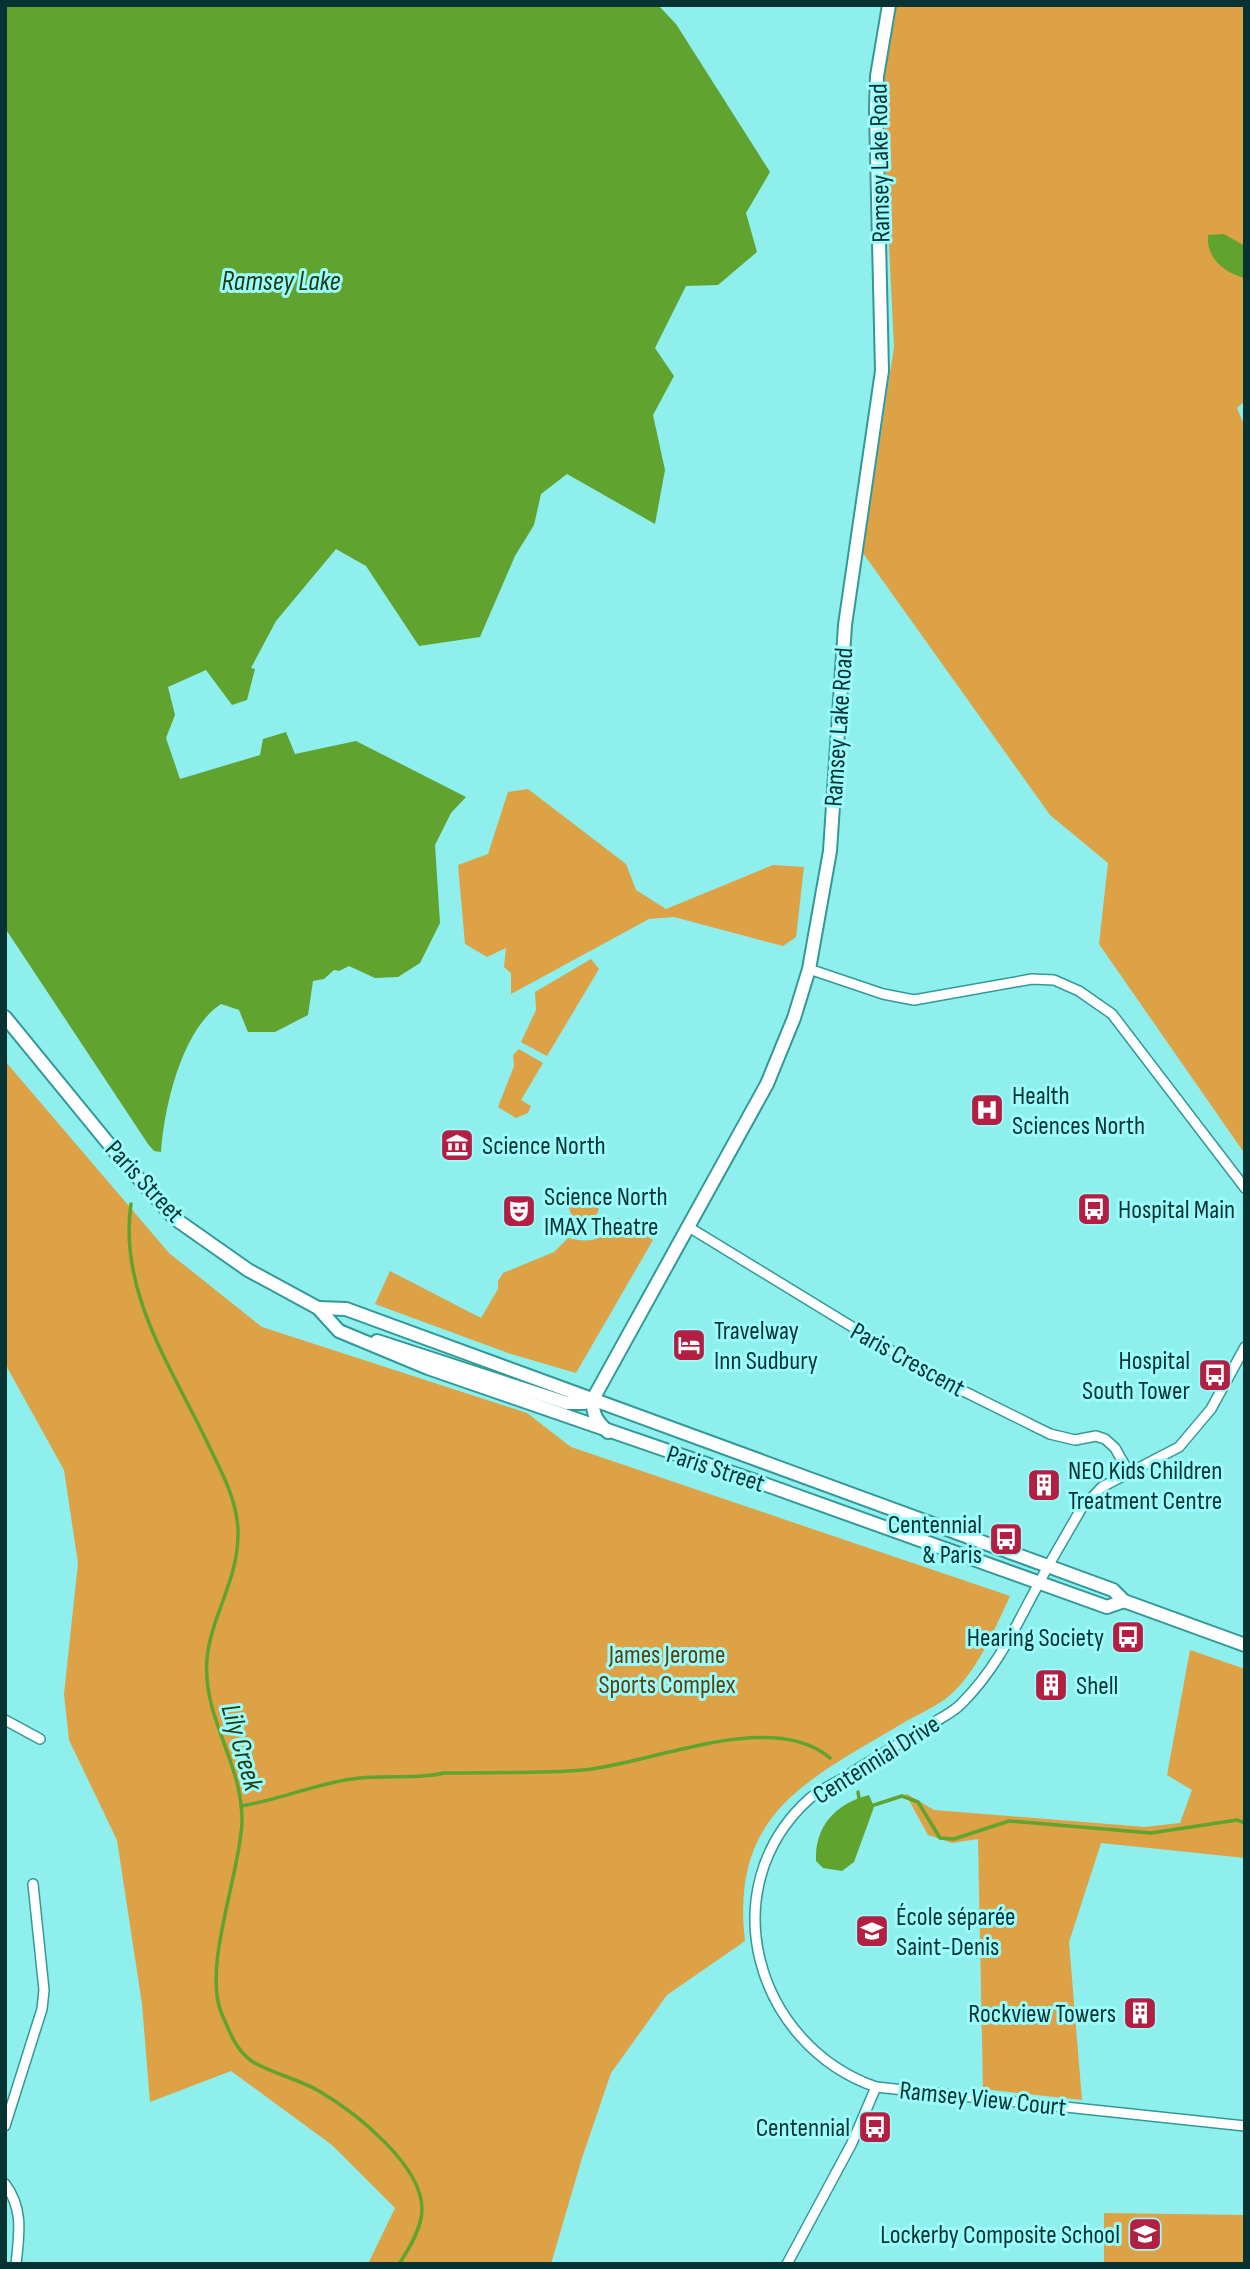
<svg xmlns="http://www.w3.org/2000/svg" width="1250" height="2269" viewBox="0 0 1250 2269" font-family="'Sofia Sans Condensed',sans-serif">
  <style>
    .green { fill: #dda146 }
    .water { fill: #61a32f }
    .lines { fill: none; stroke-linecap: round; stroke-linejoin: round }
    .stream { stroke: #61a32f; stroke-width: 3.5 }
    .street-casing { stroke: #329998; stroke-width: 12 }
    .secondary-casing { stroke: #329998; stroke-width: 16 }
    .street { stroke: #fff; stroke-width: 9 }
    .secondary { stroke: #fff; stroke-width: 12 }
    .labels { text-anchor: middle; stroke-width: 6; stroke-linejoin: round; paint-order: stroke }
    .street-label { font-size: 26px; fill: #073333; stroke: #9bfcfb }
    .poi-label { font-size: 26px; fill: #073333; stroke: #9bfcfb; text-anchor: start }
    .park-label { font-size: 26px; fill: #5e3f0b; stroke: #9bfcfb }
    .water-label { font-size: 28px; font-style: italic; fill: #223c0f; stroke: #9bfcfb }
  </style>
  <rect width="100%" height="100%" fill="#8eefed"/>
  <!-- green -->
  <g class="green">
    <path d="M 896,5 L 1245,5 L 1245,401 L 1237,408 L 1245,427 L 1245,1154 L 1099,944 L 1108,863 L 1050,815 L 863,553 L 894,347 L 885,163 L 885,55 Z"/>
    <path d="M 528,789 L 626,864 L 636,890 L 666,909 L 773,865 L 804,867 L 796,937 L 783,946 L 674,917 L 649,919 L 511,994 L 511,973 L 504,967 L 506,948 L 487,957 L 465,944 L 458,865 L 488,854 L 508,792 Z"/>
    <path d="M 591,959 L 599,969 L 547,1056 L 521,1042 L 536,1010 L 535,992 Z"/>
    <path d="M 519,1049 L 543,1063 L 521,1100 L 531,1106 L 528,1113 L 516,1118 L 498,1107 L 514,1066 L 513,1055 Z"/>
    <path d="M 5,1061 L 169,1253 L 262,1327 L 527,1413 L 571,1447 L 1010,1596 C 994,1630 978,1671 949,1696 C 936,1707 918,1714 903,1723 C 808,1780 730,1812 745,1941 L 667,1995 L 611,2073 L 582,2158 L 551,2264 L 368,2264 L 395,2208 L 332,2145 L 231,2071 L 150,2102 L 142,2004 L 117,1840 L 69,1740 L 64,1694 L 78,1563 L 64,1470 L 8,1369 L 5,1359 Z"/>
    <circle cx="584" cy="1206" r="15"/>
    <path d="M 618,1218 L 653,1240 L 576,1373 L 511,1354 L 375,1304 L 390,1271 L 481,1318 L 498,1289 L 498,1281 L 503,1273 L 554,1252 L 568,1238 C 592,1244 605,1240 618,1218 Z"/>
    <path d="M 1190,1650 L 1245,1669 L 1245,1858 L 1101,1843 L 1069,1942 L 1082,2100 L 983,2089 L 978,1839 L 952,1843 L 928,1835 L 905,1793 L 934,1810 L 1145,1827 L 1180,1823 L 1192,1790 L 1167,1775 Z"/>
    <path d="M 1104,2213 L 1245,2215 L 1245,2264 L 1104,2264 Z"/>
  </g>
  <!-- water -->
  <g class="water">
    <path d="M 5,5 L 658,5 L 676,24 L 770,172 L 746,213 L 757,252 L 718,285 L 686,286 L 655,348 L 674,376 L 653,415 L 665,470 L 655,524 L 567,474 L 541,494 L 534,525 L 515,556 L 480,637 L 419,646 L 366,566 L 336,549 L 276,621 L 251,668 L 255,669 L 247,700 L 232,705 L 206,670 L 168,687 L 175,715 L 166,738 L 180,779 L 260,755 L 263,739 L 286,732 L 295,754 L 356,741 L 466,797 L 451,813 L 435,845 L 440,923 L 420,963 L 398,977 L 375,978 L 349,966 L 339,971 L 334,970 L 324,979 L 313,981 L 308,1015 L 275,1032 L 248,1032 L 239,1010 L 221,1004 C 182,1029 164,1107 161,1152 L 154,1151 L 148,1144 L 5,928 Z"/>
    <path d="M 1224,234 L 1245,246 L 1245,278 C 1224,273 1206,258 1208,235 Z"/>
    <path d="M 869,1795 L 874,1807 L 854,1862 L 842,1871 L 823,1868 L 816,1861 C 814,1827 836,1803 869,1795 Z"/>
  </g>
  <g class="lines">
    <!-- stream -->
    <g class="stream">
      <path d="M 131,1204 C 118,1292 173,1370 209,1446 C 222,1473 237,1500 238,1531 C 239,1580 211,1615 207,1659 C 202,1718 243,1763 242,1822 C 240,1874 203,1965 221,2012 C 229,2030 235,2050 253,2062 C 273,2074 299,2079 319,2091 C 355,2112 422,2165 422,2209 C 422,2228 409,2249 399,2264"/>
      <path d="M 858,1792 L 859,1798"/>
      <path d="M 874,1805 L 902,1796 L 918,1802 L 940,1838 L 954,1839 L 1009,1821 L 1151,1833 L 1237,1820 L 1245,1823"/>
      <path d="M 241,1806 C 279,1800 315,1784 352,1779 C 383,1774 415,1780 444,1773 C 490,1772 537,1774 583,1770 C 651,1764 773,1708 830,1758"/>
    </g>
    <!-- street casing -->
    <g class="street-casing">
      <g id="street">
        <path d="M 809,969 L 883,994 L 914,1000 L 1032,979 L 1054,980 L 1079,991 L 1112,1014 L 1245,1188"/>
        <path d="M 687,1226 L 931,1375 L 1050,1434 L 1075,1440 L 1096,1436 L 1105,1439 L 1115,1448 L 1128,1471"/>
        <path d="M 1245,1347 L 1211,1409 L 1179,1447 L 1102,1487 L 1081,1509 C 1067,1534 1052,1558 1039,1583 C 1015,1627 998,1667 962,1703 C 953,1713 938,1719 927,1727 C 900,1743 872,1760 845,1777 C 834,1784 819,1790 809,1799 C 710,1889 756,2045 876,2087 L 1245,2126"/>
        <path d="M 5,1720 L 40,1739"/>
        <path d="M 5,2126 L 42,2009 L 44,1990 L 33,1884"/>
        <path d="M 5,2184 C 24,2209 19,2235 16,2264"/>
        <path d="M 787,2264 L 852,2143 L 876,2087"/>
      </g>
    </g>
    <!-- secondary casing -->
    <g class="secondary-casing">
      <g id="secondary">
        <path d="M 5,1017 L 117,1154 L 174,1218 L 248,1270 L 318,1308 L 339,1331 L 428,1368 L 764,1484 L 1107,1607 L 1124,1601"/>
        <path d="M 318,1308 L 346,1309 L 1113,1590 L 1124,1601 L 1245,1645"/>
        <path d="M 377,1341 L 567,1403 L 584,1403 L 593,1399"/>
        <path d="M 608,1432 C 597,1421 592,1415 593,1399 L 767,1084 L 794,1018 L 809,969 L 830,851 L 845,625 L 882,371 L 876,110 L 877,76 L 889,5"/>
      </g>
    </g>
    <!-- street -->
    <use href="#street" class="street"/>
    <!-- secondary -->
    <use href="#secondary" class="secondary"/>
  </g>
  <!-- icons -->
  <defs>
    <g id="hospital-square" transform="scale(1.75)"><rect x="-9" y="-9" width="18" height="18" rx="4" fill="#b21f42" stroke="#9bfcfb"/><path d="M-5-5h3v3.5h4V-5h3V5h-3V1.5h-4V5h-3Z" fill="#fff"/></g>
    <g id="museum-square" transform="scale(1.75)"><rect x="-9" y="-9" width="18" height="18" rx="4" fill="#b21f42" stroke="#9bfcfb"/><path d="M0-6L6-3V-2H-6V-3ZM-5-1h2V3h-2ZM-1-1h2V3h-2ZM3-1h2V3H3ZM-6 4H6V6H-6Z" fill="#fff"/></g>
    <g id="bus-square" transform="scale(1.75)"><rect x="-9" y="-9" width="18" height="18" rx="4" fill="#b21f42" stroke="#9bfcfb"/><path d="M-5-6H5V4H4V6H2V4H-2V6H-4V4H-5ZM-3.5-4V0h7V-4ZM-3.5 1.2v1.5H-2V1.2ZM2 1.2v1.5H3.5V1.2Z" fill="#fff"/></g>
    <g id="theatre-square" transform="scale(1.75)"><rect x="-9" y="-9" width="18" height="18" rx="4" fill="#b21f42" stroke="#9bfcfb"/><path d="M-5-5.5Q0-4 5-5.5V0Q5 5 0 6Q-5 5-5 0ZM-3.3-2.5H-1v1.5H-3.3ZM1-2.5H3.3v1.5H1ZM-2.8 1Q0 5.5 2.8 1Z" fill="#fff"/></g>
    <g id="hotel-square" transform="scale(1.75)"><rect x="-9" y="-9" width="18" height="18" rx="4" fill="#b21f42" stroke="#9bfcfb"/><path d="M-6-4.5h1.5V1H6V5H4.5V3h-9V5H-6ZM-4 0a1.8 1.8 0 1 1 3.6 0ZM.5 0V-2.5h3Q6-2.5 6 0Z" fill="#fff"/></g>
    <g id="building-square" transform="scale(1.75)"><rect x="-9" y="-9" width="18" height="18" rx="4" fill="#b21f42" stroke="#9bfcfb"/><path d="M-4-6H4V6H1V3H-1V6H-4ZM-2.5-4.3h1.7v1.8h-1.7ZM.8-4.3h1.7v1.8H.8ZM-2.5-1h1.7V.8h-1.7ZM.8-1h1.7V.8H.8Z" fill="#fff"/></g>
    <g id="school-square" transform="scale(1.75)"><rect x="-9" y="-9" width="18" height="18" rx="4" fill="#b21f42" stroke="#9bfcfb"/><path d="M0-5L7-2L0 1L-7-2ZM-4 1L0 2.5L4 1V4Q0 6-4 4Z" fill="#fff"/></g>
  </defs>
  <g fill-rule="evenodd">
    <use href="#hospital-square" x="987" y="1110"/>
    <use href="#museum-square" x="457" y="1145"/>
    <use href="#bus-square" x="1094" y="1209"/>
    <use href="#theatre-square" x="519" y="1211"/>
    <use href="#hotel-square" x="689" y="1345"/>
    <use href="#bus-square" x="1215" y="1375"/>
    <use href="#building-square" x="1044" y="1485"/>
    <use href="#bus-square" x="1006" y="1539"/>
    <use href="#bus-square" x="1128" y="1637"/>
    <use href="#building-square" x="1051" y="1685"/>
    <use href="#school-square" x="872" y="1931"/>
    <use href="#building-square" x="1140" y="2013"/>
    <use href="#bus-square" x="875" y="2127"/>
    <use href="#school-square" x="1145" y="2234"/>
  </g>
  <g class="labels">
    <!-- street labels -->
    <g class="street-label">
      <text transform="translate(879 163) rotate(-91)" y="9">Ramsey Lake Road</text>
      <text transform="translate(838 727) rotate(-86)" y="9">Ramsey Lake Road</text>
      <text transform="translate(145 1181) rotate(47)" y="9">Paris Street</text>
      <text transform="translate(908 1359) rotate(29)" y="9">Paris Crescent</text>
      <text transform="translate(716 1468) rotate(18)" y="9">Paris Street</text>
      <text transform="translate(876 1759) rotate(-32)" y="9">Centennial Drive</text>
      <text transform="translate(983 2098) rotate(6)" y="9">Ramsey View Court</text>
    </g>
    <!-- poi labels -->
    <g class="poi-label">
      <text x="1012" y="1104">Health<tspan x="1012" dy="30">Sciences North</tspan></text>
      <text x="482" y="1154">Science North</text>
      <text x="544" y="1205">Science North<tspan x="544" dy="30">IMAX Theatre</tspan></text>
      <text x="1118" y="1218">Hospital Main</text>
      <text x="714" y="1339">Travelway<tspan x="714" dy="30">Inn Sudbury</tspan></text>
      <text x="1190" y="1369" text-anchor="end">Hospital<tspan x="1190" dy="30">South Tower</tspan></text>
      <text x="1068" y="1479">NEO Kids Children<tspan x="1068" dy="30">Treatment Centre</tspan></text>
      <text x="982" y="1533" text-anchor="end">Centennial<tspan x="982" dy="30">&amp; Paris</tspan></text>
      <text x="1104" y="1646" text-anchor="end">Hearing Society</text>
      <text x="1076" y="1694">Shell</text>
      <text x="896" y="1925">École séparée<tspan x="896" dy="30">Saint-Denis</tspan></text>
      <text x="1116" y="2022" text-anchor="end">Rockview Towers</text>
      <text x="850" y="2136" text-anchor="end">Centennial</text>
      <text x="1120" y="2243" text-anchor="end">Lockerby Composite School</text>
    </g>
    <!-- park labels -->
    <g class="park-label">
      <text x="667" y="1663">James Jerome<tspan x="667" dy="30">Sports Complex</tspan></text>
    </g>
    <!-- water labels -->
    <g class="water-label">
      <text x="281" y="290">Ramsey Lake</text>
      <text transform="translate(243 1747) rotate(74)" y="10">Lily Creek</text>
    </g>
  </g>
  <!-- border -->
  <rect width="1250" height="2269" fill="none" stroke="#073333" stroke-width="14"/>
</svg>
